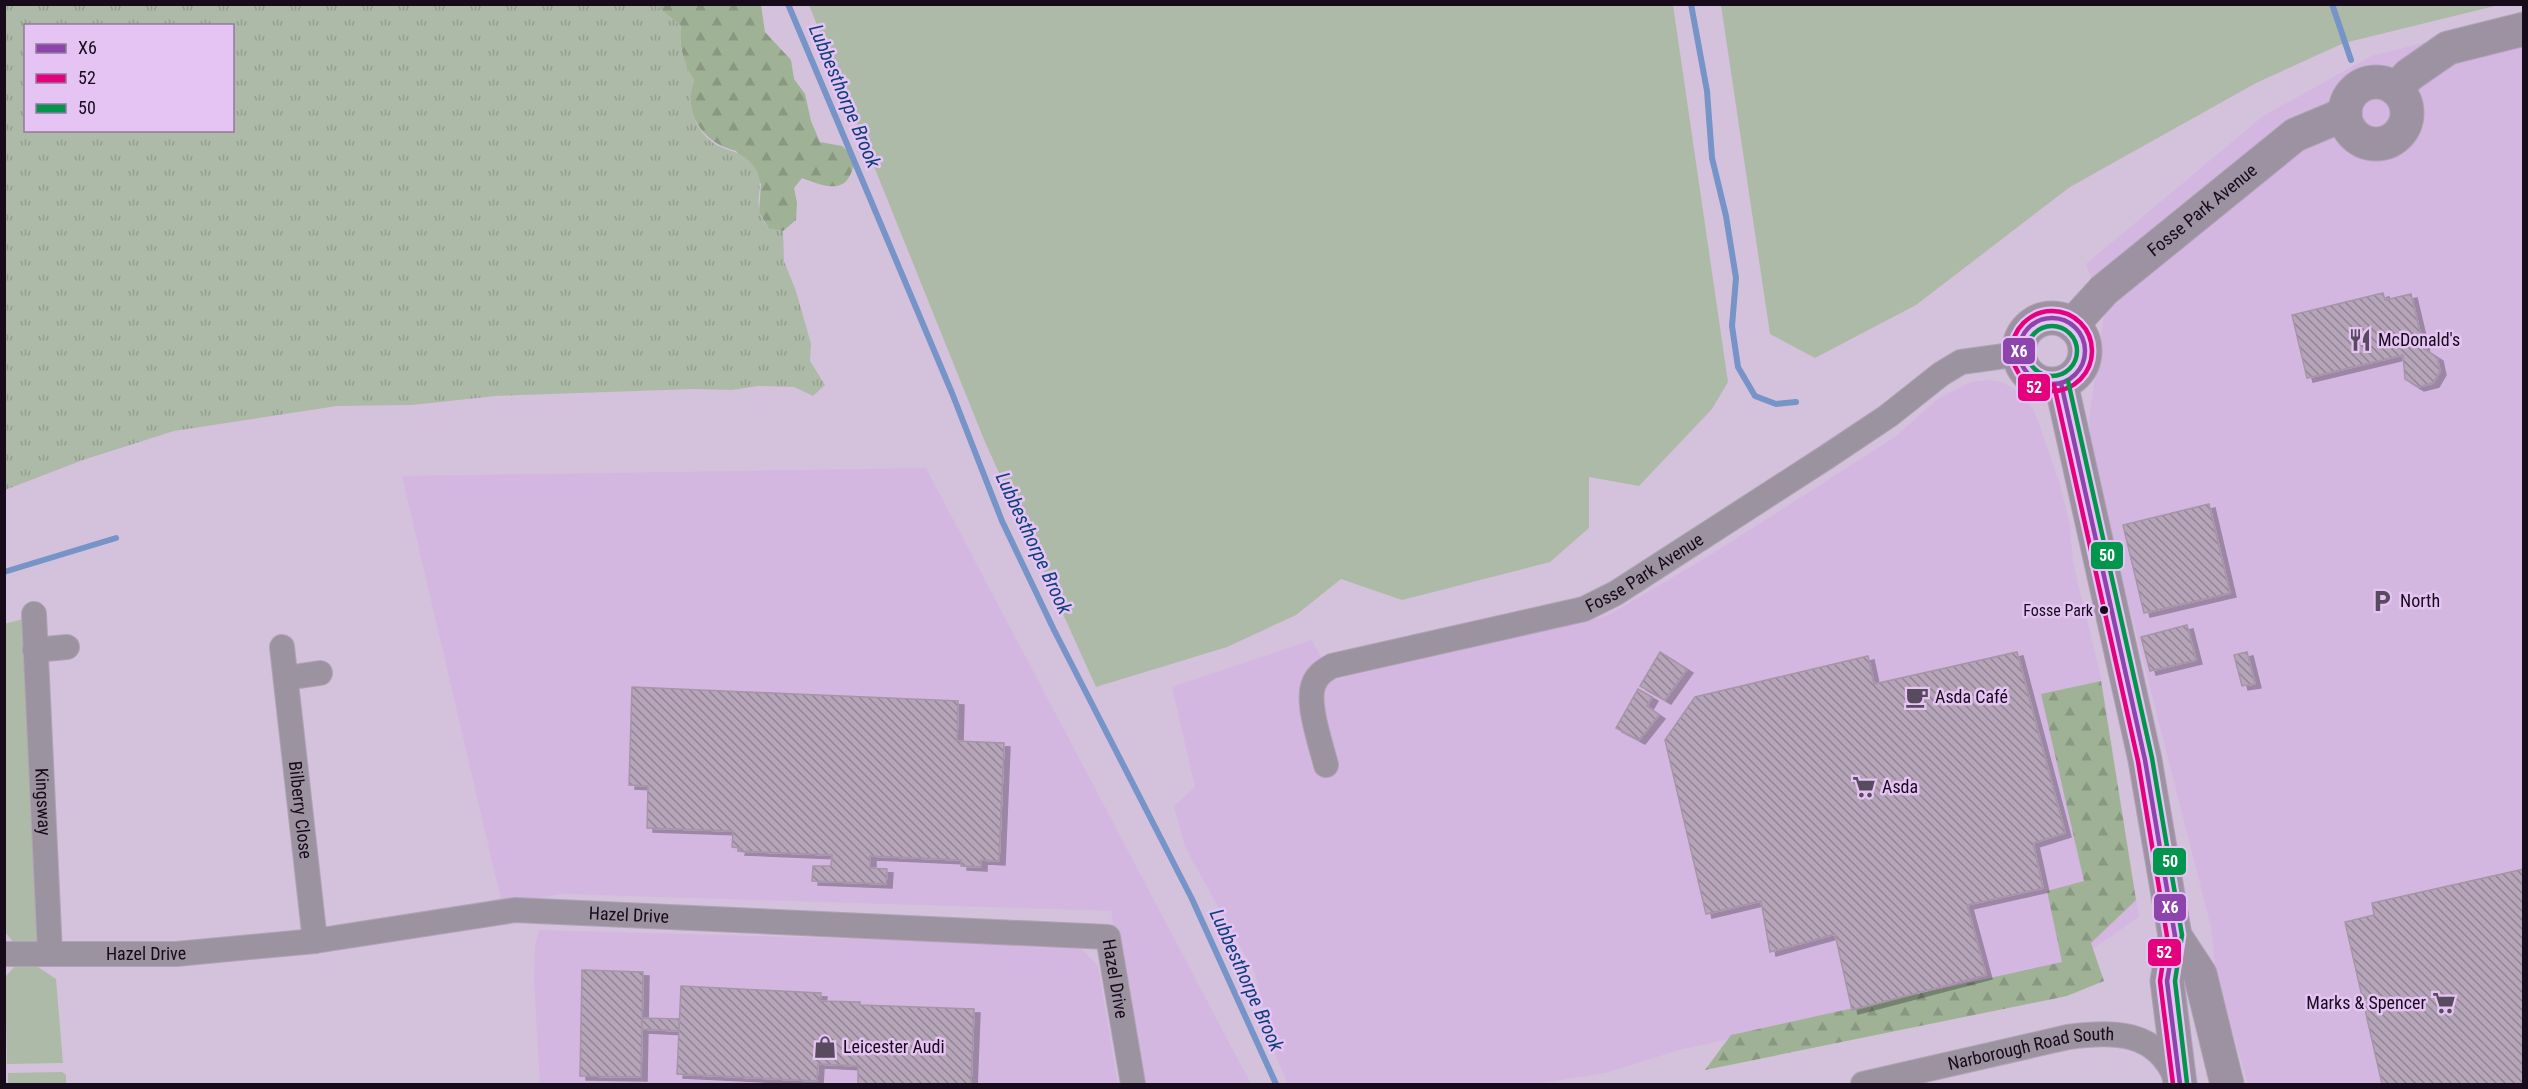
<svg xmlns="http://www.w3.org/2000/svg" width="2528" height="1089" viewBox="0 0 2528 1089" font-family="'Roboto Condensed',sans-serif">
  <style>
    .built { fill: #d3b7e0 }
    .grass { fill: #adbaa7 }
    .forest { fill: url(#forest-firs) }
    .park { fill: url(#park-tufts); fill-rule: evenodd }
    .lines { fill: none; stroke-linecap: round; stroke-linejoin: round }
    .stream { stroke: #7794c8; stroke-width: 6 }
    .building { fill: url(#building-back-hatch); stroke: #a695a8; stroke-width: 1.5; filter: url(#shadow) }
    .street-casing { stroke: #b1a3b7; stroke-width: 26 }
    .secondary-casing { stroke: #b1a3b7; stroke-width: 35 }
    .street { stroke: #9c93a0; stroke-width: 24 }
    .secondary { stroke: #9d92a2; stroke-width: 33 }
    .bus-1-casing { stroke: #e5c4f3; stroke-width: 9 }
    .bus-2-casing { stroke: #e5c4f3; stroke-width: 9 }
    .bus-3-casing { stroke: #e5c4f3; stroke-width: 9 }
    .bus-1 { stroke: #8e44ad; stroke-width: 4.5 }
    .bus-2 { stroke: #e5007d; stroke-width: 4.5 }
    .bus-3 { stroke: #02964c; stroke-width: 4.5 }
    .bus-dot { fill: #160a1b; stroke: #e5c4f3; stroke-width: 2 }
    .labels { text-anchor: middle; stroke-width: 5; stroke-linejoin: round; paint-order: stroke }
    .bus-label { font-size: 16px; fill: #160a1b; stroke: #e5c4f3; text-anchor: end }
    .street-label { font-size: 18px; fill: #160a1b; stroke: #e5c4f3 }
    .poi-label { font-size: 18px; fill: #160a1b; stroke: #e5c4f3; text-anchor: start }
    .water-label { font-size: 20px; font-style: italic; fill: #0e407c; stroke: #e5c4f3 }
    .line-badge { stroke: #e5c4f3; stroke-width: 2 }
    .badge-label { font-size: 16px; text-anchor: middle; font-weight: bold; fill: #fff }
  </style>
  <defs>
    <pattern id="forest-firs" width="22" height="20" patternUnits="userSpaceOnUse" patternTransform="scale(1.5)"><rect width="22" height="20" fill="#a0b296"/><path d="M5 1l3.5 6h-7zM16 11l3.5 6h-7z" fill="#899881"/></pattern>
    <pattern id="park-tufts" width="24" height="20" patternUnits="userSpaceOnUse" patternTransform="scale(1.5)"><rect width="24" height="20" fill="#adbaa7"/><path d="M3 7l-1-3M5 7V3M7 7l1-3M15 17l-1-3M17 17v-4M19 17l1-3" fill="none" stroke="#949f8f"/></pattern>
    <pattern id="building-back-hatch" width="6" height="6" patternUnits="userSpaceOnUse" patternTransform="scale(1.5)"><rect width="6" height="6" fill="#b6a5b8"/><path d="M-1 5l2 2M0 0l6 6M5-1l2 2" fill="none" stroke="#938595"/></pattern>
    <filter id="shadow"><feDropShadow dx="6" dy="4" stdDeviation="0" flood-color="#0004"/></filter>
  </defs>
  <rect width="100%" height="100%" fill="#d4c2dc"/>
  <!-- built -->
  <g class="built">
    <path d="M 2523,18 L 2523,1084 L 2248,1084 L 2217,980 L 2211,927 L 2092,460 L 2089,419 L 2104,315 L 2086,264 L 2263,116 L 2371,56 Z"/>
    <path d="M 1987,380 L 2002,382 L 2014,389 L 2034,410 L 2059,481 L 2070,525 L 2073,563 L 2101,677 L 2139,917 L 2066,967 L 1679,1050 L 1609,1072 L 1587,1076 L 1534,1084 L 1288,1084 L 1276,1057 L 1255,973 L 1185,847 L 1174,806 L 1195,787 L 1172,687 L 1312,640 L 1333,680 L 1607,616 L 1704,559 L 1867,455 L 1896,436 L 1939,398 L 1971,382 Z"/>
    <path d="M 926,468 L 1251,1084 L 1140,1084 L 1111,911 L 562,894 L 502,904 L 402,476 Z"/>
    <path d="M 539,930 L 1078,945 L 1098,966 L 1118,1084 L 540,1084 L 534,981 L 535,946 Z"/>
  </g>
  <!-- grass -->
  <g class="grass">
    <path d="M 809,5 L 1673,5 L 1728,382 L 1712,409 L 1639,486 L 1589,477 L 1589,528 L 1550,562 L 1402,600 L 1341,579 L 1296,615 L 1227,647 L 1096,687 L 985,442 Z"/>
    <path d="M 1721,5 L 1721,4 L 2499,5 L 2344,43 L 2256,83 L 2070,187 L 1916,305 L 1815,358 L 1770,334 Z"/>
    <path d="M 27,618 L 38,942 L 14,943 L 5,932 L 4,624 Z"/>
    <path d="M 29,961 L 56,979 L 63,1063 L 7,1064 L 5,977 L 18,963 Z"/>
    <path d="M 62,1072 L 66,1075 L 66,1084 L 8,1084 L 8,1073 Z"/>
  </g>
  <!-- forest -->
  <g class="forest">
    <path d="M 658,5 L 761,5 L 765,32 L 791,60 L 794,79 L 805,94 L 811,121 L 820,142 L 842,146 L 855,157 C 850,195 831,189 802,178 L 794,188 L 797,203 L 796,220 L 783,231 L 769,229 L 759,212 L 761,184 L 736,151 C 703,143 682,114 694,80 C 684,66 678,44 681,26 L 660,9 Z"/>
    <path d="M 2101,681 L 2136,900 L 2091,943 L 2104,981 L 2067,996 L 1705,1070 L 1731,1035 L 2062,962 L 2047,891 L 2084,881 L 2041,694 Z"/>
  </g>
  <!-- park -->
  <path class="park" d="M 5,4 L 658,5 L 660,9 L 681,26 C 678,44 684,66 694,80 C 685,105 695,135 721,147 C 735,153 745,153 755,168 C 764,181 757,194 759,208 C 760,216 765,223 769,229 L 783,231 L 784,261 L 796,291 L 811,344 L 810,361 L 825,385 L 813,396 L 794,387 L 758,386 L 732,390 L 694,389 L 496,396 L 412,405 L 337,406 L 174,431 L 83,460 L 5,490 ZM 26,26 L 232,26 L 232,130 L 26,130 Z"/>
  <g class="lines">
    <!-- stream -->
    <g class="stream">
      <path d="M 788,4 L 952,393 L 1002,521 L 1054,630 L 1192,899 L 1276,1084"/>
      <path d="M 1691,4 L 1707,91 L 1712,158 L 1726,216 L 1736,278 L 1732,326 L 1738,367 L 1755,396 L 1776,404 L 1796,402"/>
      <path d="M 2332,4 L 2351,60"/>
      <path d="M 4,572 L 116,538"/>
    </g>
  </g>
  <!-- building -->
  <g class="building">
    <path d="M 2383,293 L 2385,300 L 2411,294 L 2424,349 L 2437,357 L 2440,371 L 2433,383 L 2418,387 L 2405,379 L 2403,355 L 2307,378 L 2292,315 Z"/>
    <path d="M 2209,504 L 2230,593 L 2144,613 L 2123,525 Z"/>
    <path d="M 2187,625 L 2196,660 L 2150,671 L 2141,637 Z"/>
    <path d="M 1660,652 L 1687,669 L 1665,700 L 1640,686 Z"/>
    <path d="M 2017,652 L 2065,833 L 2033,843 L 2043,888 L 1967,905 L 1986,975 L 1852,1010 L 1835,934 L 1770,952 L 1761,901 L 1706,914 L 1665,740 L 1695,697 L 1868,656 L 1874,684 Z"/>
    <path d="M 2247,652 L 2255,684 L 2242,686 L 2234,655 Z"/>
    <path d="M 632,687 L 958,701 L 957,741 L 1004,743 L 999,861 L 981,860 L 981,867 L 961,866 L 961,860 L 870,856 L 870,868 L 887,869 L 886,884 L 812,881 L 813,866 L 831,866 L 832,855 L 739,851 L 740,848 L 732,847 L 733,831 L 647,828 L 648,786 L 629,785 Z"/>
    <path d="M 1638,689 L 1652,697 L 1647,706 L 1659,715 L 1639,740 L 1616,728 Z"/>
    <path d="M 2524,869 L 2524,1084 L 2382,1084 L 2345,922 L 2374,915 L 2372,903 Z"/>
    <path d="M 582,970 L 643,972 L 641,1077 L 580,1076 Z"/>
    <path d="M 681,986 L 821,993 L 820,1001 L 860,1002 L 860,1005 L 974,1009 L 971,1084 L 858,1084 L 858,1066 L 818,1064 L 817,1081 L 677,1074 Z"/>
    <path d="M 642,1018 L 679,1019 L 679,1031 L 642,1029 Z"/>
  </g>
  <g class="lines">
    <!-- street casing -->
    <g class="street-casing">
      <g id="street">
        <path id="s1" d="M 34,614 L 50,953"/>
        <path id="s2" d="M 282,647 L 315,941"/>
        <path d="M 35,650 L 67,647"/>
        <path d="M 286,678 L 320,673"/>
        <path id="s3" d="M 1326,765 C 1321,745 1307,705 1313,686 C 1316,676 1323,671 1332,666 L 1584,609 L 1616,593 L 1825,458 L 1888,416 L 1941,374 L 1961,362 L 2019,354"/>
        <path id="s4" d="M 4,954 L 176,954 L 315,941 L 515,910 L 1108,937 L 1133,1084"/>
        <path id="s5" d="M 1863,1084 L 2068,1037 C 2112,1031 2157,1030 2176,1079"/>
      </g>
    </g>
    <!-- secondary casing -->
    <g class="secondary-casing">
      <g id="secondary">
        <circle cx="2376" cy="113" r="31"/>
        <path d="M 2396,89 L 2409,75 L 2448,48 L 2524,29"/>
        <circle cx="2052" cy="351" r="33"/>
        <path id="s6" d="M 2072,325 L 2104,290 L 2295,135 L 2345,114"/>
        <path d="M 2061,383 L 2145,760 L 2175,936 L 2167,981 L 2180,1084"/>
        <path d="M 2175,936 L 2200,974 L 2227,1084"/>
      </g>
    </g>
    <!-- street -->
    <use href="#street" class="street"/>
    <!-- secondary -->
    <use href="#secondary" class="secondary"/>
    <!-- bus-1 casing -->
    <g class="bus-1-casing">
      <g id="bus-1">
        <circle cx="2052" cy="351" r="33"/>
        <path d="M 2061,383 L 2145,760 L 2175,936 L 2167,981 L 2180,1084"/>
      </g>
    </g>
    <!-- bus-2 casing -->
    <g class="bus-2-casing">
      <g id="bus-2">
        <circle cx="2052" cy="351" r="40"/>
        <path d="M 2054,385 L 2138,761 L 2167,936 L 2160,981 L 2173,1084"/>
      </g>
    </g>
    <!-- bus-3 casing -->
    <g class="bus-3-casing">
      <g id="bus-3">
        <circle cx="2052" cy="351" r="25"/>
        <path d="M 2068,381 L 2152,758 L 2182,935 L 2175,981 L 2187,1083"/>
      </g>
    </g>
    <!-- bus-1 -->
    <use href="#bus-1" class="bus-1"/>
    <!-- bus-2 -->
    <use href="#bus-2" class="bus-2"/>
    <!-- bus-3 -->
    <use href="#bus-3" class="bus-3"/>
  </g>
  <!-- icons -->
  <defs>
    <g id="restaurant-bare" transform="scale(1.8)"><path d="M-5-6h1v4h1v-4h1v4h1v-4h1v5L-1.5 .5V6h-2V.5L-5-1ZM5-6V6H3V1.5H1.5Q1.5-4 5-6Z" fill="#584a5f" stroke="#e5c4f3" stroke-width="2.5" paint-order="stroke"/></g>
    <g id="parking-bare" transform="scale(1.8)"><path d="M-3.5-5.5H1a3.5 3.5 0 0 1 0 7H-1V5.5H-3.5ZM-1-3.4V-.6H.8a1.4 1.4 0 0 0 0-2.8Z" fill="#584a5f" stroke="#e5c4f3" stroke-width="2.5" paint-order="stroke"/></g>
    <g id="cafe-bare" transform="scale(1.8)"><path d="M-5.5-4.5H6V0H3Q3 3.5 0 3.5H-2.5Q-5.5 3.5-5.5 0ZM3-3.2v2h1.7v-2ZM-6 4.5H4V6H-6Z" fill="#584a5f" stroke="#e5c4f3" stroke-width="2.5" paint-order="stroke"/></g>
    <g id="supermarket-bare" transform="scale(1.8)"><path d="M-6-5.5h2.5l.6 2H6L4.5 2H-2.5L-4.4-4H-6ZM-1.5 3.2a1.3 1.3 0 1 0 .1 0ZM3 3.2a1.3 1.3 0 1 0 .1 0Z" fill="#584a5f" stroke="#e5c4f3" stroke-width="2.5" paint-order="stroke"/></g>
    <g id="shop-bare" transform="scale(1.8)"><path d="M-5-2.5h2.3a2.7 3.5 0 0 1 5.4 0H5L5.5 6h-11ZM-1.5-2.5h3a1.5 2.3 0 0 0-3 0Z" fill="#584a5f" stroke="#e5c4f3" stroke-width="2.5" paint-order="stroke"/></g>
  </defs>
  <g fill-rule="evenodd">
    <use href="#restaurant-bare" x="2360" y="340"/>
    <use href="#parking-bare" x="2382" y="601"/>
    <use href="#cafe-bare" x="1917" y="697"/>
    <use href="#supermarket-bare" x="1864" y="787"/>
    <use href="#supermarket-bare" x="2444" y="1003"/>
    <use href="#shop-bare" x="825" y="1047"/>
  </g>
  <!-- markers -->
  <circle class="bus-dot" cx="2104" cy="610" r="5"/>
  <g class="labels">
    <!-- bus labels -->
    <g class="bus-label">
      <text x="2093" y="616">Fosse Park</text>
    </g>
    <!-- street labels -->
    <g class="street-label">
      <text dy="6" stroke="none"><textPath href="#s6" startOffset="174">Fosse Park Avenue</textPath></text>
      <text dy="6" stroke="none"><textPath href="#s3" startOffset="438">Fosse Park Avenue</textPath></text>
      <text dy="6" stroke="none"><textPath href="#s1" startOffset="188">Kingsway</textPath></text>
      <text dy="6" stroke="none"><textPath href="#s2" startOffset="164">Bilberry Close</textPath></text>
      <text dy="6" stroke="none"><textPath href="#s4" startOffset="628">Hazel Drive</textPath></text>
      <text dy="6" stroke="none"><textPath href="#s4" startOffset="142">Hazel Drive</textPath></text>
      <text dy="6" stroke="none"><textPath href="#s4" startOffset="1150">Hazel Drive</textPath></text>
      <text dy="6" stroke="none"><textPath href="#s5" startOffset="172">Narborough Road South</textPath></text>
    </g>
    <!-- poi labels -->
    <g class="poi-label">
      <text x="2378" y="346">McDonald's</text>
      <text x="2400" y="607">North</text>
      <text x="1935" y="703">Asda Café</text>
      <text x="1882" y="793">Asda</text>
      <text x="2426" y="1009" text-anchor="end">Marks &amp; Spencer</text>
      <text x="843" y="1053">Leicester Audi</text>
    </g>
    <!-- water labels -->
    <g class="water-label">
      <text transform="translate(845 96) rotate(67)" y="7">Lubbesthorpe Brook</text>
      <text transform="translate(1034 543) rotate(65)" y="7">Lubbesthorpe Brook</text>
      <text transform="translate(1247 980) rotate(66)" y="7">Lubbesthorpe Brook</text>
    </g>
  </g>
  <g class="line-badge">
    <rect x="2002" y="337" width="34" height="28" rx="6" fill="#8e44ad"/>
    <rect x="2017" y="373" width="34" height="29" rx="6" fill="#e5007d"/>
    <rect x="2090" y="541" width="34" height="29" rx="6" fill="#02964c"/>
    <rect x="2152" y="847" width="35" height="29" rx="6" fill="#02964c"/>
    <rect x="2153" y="893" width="34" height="29" rx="6" fill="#8e44ad"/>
    <rect x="2147" y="938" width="35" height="29" rx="6" fill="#e5007d"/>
  </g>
  <g class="badge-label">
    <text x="2019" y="357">X6</text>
    <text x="2034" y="393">52</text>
    <text x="2107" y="561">50</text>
    <text x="2170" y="867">50</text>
    <text x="2170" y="913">X6</text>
    <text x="2164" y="958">52</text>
  </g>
  <!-- border -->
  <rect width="2528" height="1089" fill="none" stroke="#160a1b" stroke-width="12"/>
  <!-- legend -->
  <rect x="24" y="24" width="210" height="108" fill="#e5c4f3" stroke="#927a9d" stroke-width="1.5"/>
  <rect x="36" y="44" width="30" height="9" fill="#8e44ad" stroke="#927a9d" stroke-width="1.5"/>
  <text x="78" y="54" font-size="18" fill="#160a1b">X6</text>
  <rect x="36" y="74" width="30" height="9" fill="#e5007d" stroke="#927a9d" stroke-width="1.5"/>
  <text x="78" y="84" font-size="18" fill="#160a1b">52</text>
  <rect x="36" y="104" width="30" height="9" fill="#02964c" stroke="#927a9d" stroke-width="1.5"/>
  <text x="78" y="114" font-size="18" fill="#160a1b">50</text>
</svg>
